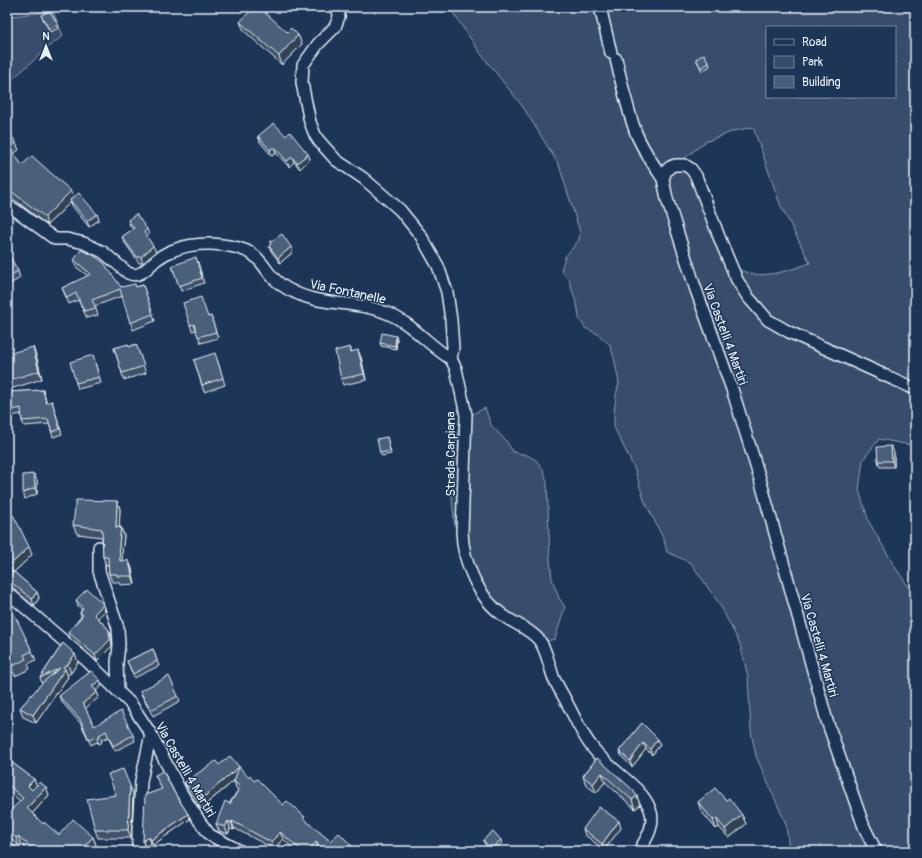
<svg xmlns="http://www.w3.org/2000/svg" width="922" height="858" viewBox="0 0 922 858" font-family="Pangolin,sans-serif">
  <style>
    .green { fill: #374d6c; stroke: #909fb2; fill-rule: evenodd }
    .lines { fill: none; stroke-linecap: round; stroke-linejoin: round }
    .minor-casing { stroke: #e8f1f8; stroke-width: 14 }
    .minor { stroke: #1d3557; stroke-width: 11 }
    .wall { fill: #3f5169; stroke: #e8f1f8 }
    .shaded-wall { fill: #334255; stroke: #e8f1f8 }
    .building { fill: #495e7a; stroke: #e8f1f8 }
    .labels { text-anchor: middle; stroke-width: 3; stroke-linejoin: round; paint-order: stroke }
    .street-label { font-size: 13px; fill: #e8f1f8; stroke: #1d3557 }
  </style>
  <rect width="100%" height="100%" fill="#1d3557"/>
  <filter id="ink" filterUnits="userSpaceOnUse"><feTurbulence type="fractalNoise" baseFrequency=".025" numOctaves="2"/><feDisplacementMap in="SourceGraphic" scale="8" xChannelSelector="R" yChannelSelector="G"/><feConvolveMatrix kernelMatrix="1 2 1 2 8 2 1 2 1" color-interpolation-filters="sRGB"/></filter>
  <g filter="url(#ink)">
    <!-- green -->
    <g class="green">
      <path d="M 449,7 L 915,7 L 915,446 L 879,439 L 863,460 L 859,490 L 869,522 L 895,567 L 910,589 L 915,587 L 915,851 L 789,851 L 786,824 L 756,756 L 751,731 L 748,677 L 740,644 L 720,605 L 691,563 L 667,552 L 664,540 L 644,500 L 635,470 L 614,427 L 614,414 L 616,395 L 619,383 L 614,358 L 610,345 L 598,334 L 585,328 L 579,318 L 578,309 L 569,280 L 561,270 L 565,257 L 579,240 L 580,232 L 559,165 L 523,107 L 481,54 ZM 767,27 L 895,27 L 895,97 L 767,97 ZM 753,127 L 780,204 L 810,263 C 794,269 770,277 753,274 C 745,273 737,268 729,265 L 691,163 L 685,158 L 705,142 L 734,131 Z"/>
      <path d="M 53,11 L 63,36 L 51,45 L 7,84 L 7,19 L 12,16 Z"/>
      <path d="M 485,408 L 491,425 L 507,442 L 513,452 L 527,455 L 536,460 L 543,469 L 547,482 L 550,559 L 552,579 L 559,598 L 565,607 L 555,639 L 538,643 L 485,606 L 470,583 L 463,566 L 454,520 L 452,499 L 453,447 L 457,436 L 460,420 Z"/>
    </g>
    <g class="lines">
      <!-- minor casing -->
      <g class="minor-casing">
        <g id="minor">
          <path d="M 338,7 L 339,17 L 335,27 L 318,44 L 303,65 L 302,83 L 310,122 L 315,135 L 319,141 L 336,160 L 363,178 L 400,210 L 421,236 L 438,266 L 447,292 L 451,320 L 453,348 L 451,359 L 456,369 L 466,415 L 462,532 C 463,562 478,598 504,616 C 515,624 530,629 539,640 C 547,650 549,666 554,679 C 558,687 563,695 567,703 C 574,716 580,730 589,743 C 594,750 600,757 607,763 C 621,777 642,789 650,809 C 656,824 647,838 639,851"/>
          <path d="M 600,7 L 611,53"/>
          <path d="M 616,59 C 622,84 627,109 636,133 C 643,150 653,164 663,179"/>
          <path d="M 7,206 L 14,209 L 55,239 L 67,239 L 84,243 L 103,252 L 128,273 C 140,279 148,267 156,260 C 161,256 168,252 174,250 C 190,244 206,243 222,245 C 232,246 243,249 251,253 C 259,258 264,266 269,273 C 276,282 286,289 296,293 C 324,306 356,301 384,312 C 410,321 428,345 451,359"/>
          <path d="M 99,547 L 99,571 L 118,628 L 119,645 L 117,663 L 118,691"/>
          <path d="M 7,592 L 87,661 L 131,704 L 151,734 L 182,794 L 200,822 L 210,835 L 240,851"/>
          <path d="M 7,848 L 11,851"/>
          <path d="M 138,851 L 138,831 L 141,781 L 151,734"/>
          <path d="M 876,851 L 864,827 L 827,721 L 760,479 L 732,389 L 695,287 L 667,199 L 663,179 L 666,171 L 670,167 L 675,165 L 685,165 L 691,169 L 696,176 L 721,242 L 737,280 L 748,297 L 768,320 L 789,332 L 915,389"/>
        </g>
      </g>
      <!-- minor -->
      <use href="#minor" class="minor"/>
    </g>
    <!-- wall -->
    <g class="wall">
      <path d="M 41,15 L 58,25 L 59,28 L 50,32 Z"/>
      <path d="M 240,22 L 298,35 L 302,44 L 282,65 L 244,31 Z"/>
      <path d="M 696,59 L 709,63 L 710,66 L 702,71 Z"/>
      <path d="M 7,131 L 16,143 L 19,150 L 13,154 L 22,165 L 73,197 L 97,214 L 99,220 L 89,227 L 72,206 L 71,202 L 47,225 L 7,194 Z"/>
      <path d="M 258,136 L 308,154 L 310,159 L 300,169 L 294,162 L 289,167 L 276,153 L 272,156 L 260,142 Z"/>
      <path d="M 128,220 L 149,235 L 147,237 L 156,252 L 143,263 L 139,263 L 125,243 L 122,237 L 133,229 L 130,226 Z"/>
      <path d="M 270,242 L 293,252 L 280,263 L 271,251 L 269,246 L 271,245 Z"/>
      <path d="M 7,252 L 18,271 L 20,278 L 7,286 Z"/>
      <path d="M 74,260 L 121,287 L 136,287 L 143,285 L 155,321 L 133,330 L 122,296 L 95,306 L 98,315 L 87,318 L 78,300 L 69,304 L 62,288 L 88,276 L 76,267 Z"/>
      <path d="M 198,262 L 204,283 L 181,291 L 172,266 Z"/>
      <path d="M 211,316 L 218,338 L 201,343 L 196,330 L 192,331 L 190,325 Z"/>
      <path d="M 396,336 L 397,339 L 396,349 L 381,346 L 380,343 Z"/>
      <path d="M 136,344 L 146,373 L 124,380 L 114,348 L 129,347 Z"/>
      <path d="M 350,347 L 352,352 L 361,357 L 366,380 L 343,385 L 341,379 Z"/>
      <path d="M 7,354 L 36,355 L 42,379 L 7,390 Z"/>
      <path d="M 93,355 L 101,383 L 78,389 L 76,383 Z"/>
      <path d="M 217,359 L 225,385 L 204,392 L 194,360 Z"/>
      <path d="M 43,390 L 47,403 L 52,401 L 62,434 L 53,437 L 49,424 L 24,426 L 22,421 L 21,414 L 7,417 L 7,392 Z"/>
      <path d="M 387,437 L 391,454 L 382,456 L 380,453 Z"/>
      <path d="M 894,452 L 894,467 L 880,467 L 878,461 Z"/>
      <path d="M 37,480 L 37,494 L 25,499 L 23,493 Z"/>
      <path d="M 117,501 L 120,509 L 119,527 L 121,527 L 124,536 L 122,553 L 122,561 L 129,561 L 132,569 L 135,584 L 120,585 L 119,582 L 112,582 L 109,574 L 109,565 L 106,565 L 103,557 L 102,537 L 77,534 L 73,525 Z"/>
      <path d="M 7,521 L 32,555 L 14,572 L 37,592 L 39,598 L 34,606 L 9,585 L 7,580 L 7,579 L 13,573 L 7,568 Z"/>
      <path d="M 76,600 L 102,603 L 105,611 L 98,618 L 109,630 L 111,636 L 112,646 L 97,661 L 70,638 L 68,632 L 81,617 L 80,612 L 82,610 L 78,606 Z"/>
      <path d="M 7,604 L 32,651 L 36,660 L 28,664 L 30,669 L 15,676 L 7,660 Z"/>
      <path d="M 63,643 L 78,662 L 71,673 L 67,675 L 68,677 L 36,723 L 23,717 L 20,708 L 42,683 L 40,678 Z"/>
      <path d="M 153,649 L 159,666 L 134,678 L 127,661 Z"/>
      <path d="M 100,680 L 102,686 L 96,690 L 99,697 L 85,708 L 94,726 L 133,735 L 135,741 L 115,751 L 108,737 L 101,740 L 102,742 L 99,744 L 97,742 L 91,745 L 81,724 L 61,701 L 59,696 Z"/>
      <path d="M 140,691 L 178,696 L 180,701 L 153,716 L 142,696 Z"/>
      <path d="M 7,695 L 10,703 L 7,704 Z"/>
      <path d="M 642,723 L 660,745 L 652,755 L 646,749 L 632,767 L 622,757 L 619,751 Z"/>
      <path d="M 597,758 L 637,796 L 640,805 L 635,809 L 605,782 L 596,793 L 586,785 L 583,776 Z"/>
      <path d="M 7,759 L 34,779 L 36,786 L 46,787 L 49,795 L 32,814 L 43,824 L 59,835 L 93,837 L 96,845 L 90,851 L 29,851 L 21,844 L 19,846 L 7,835 L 7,814 L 20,801 L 7,790 Z"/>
      <path d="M 219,765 L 248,777 L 254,781 L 283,805 L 306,821 L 330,841 L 356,850 L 356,851 L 320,851 L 318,849 L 317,851 L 296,851 L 283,839 L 274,849 L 234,828 L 234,830 L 230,829 L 228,834 L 219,831 L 216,824 L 238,790 L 236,788 L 234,781 L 200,809 L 187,789 L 185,782 Z"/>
      <path d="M 155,775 L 174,792 L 188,814 L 190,819 L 153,845 L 151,843 L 145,847 L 143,841 L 162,789 Z"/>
      <path d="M 133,794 L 131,838 L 98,838 L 95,830 L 116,795 Z"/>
      <path d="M 726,800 L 742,815 L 746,824 L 729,838 L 719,827 L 716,829 L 701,811 L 698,802 Z"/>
      <path d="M 621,828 L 604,850 L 585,835 L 583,829 Z"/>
      <path d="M 483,840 L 502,843 L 493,851 L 491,851 L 484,843 Z"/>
    </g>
    <!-- shaded-wall -->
    <g class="shaded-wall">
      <path d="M 298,35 L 302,44 L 282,65 L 279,56 Z"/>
      <path d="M 274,147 L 276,153 L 272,156 L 270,150 Z"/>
      <path d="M 308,154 L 310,159 L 300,169 L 297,163 Z"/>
      <path d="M 292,157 L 294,162 L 289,167 L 287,161 Z"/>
      <path d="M 71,191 L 74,199 L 70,200 L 71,202 L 47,225 L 45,217 Z"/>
      <path d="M 97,214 L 99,220 L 89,227 L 87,221 Z"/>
      <path d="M 147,229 L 149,235 L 146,238 L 144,232 Z"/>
      <path d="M 153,246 L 156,252 L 143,263 L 141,257 Z"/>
      <path d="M 291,247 L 293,252 L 280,263 L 278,258 Z"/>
      <path d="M 396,336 L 397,339 L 396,349 L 395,346 Z"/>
      <path d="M 33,347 L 36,355 L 42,379 L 39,371 Z"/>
      <path d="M 358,350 L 361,357 L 366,380 L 364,374 Z"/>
      <path d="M 891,446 L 894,452 L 894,467 L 892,461 Z"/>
      <path d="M 34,474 L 37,480 L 37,494 L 35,488 Z"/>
      <path d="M 117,501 L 120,509 L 119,536 L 116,528 Z"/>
      <path d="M 121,527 L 124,536 L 122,553 L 123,570 L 120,561 L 119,544 Z"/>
      <path d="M 29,547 L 32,555 L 13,573 L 10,565 Z"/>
      <path d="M 129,561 L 132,569 L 135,584 L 132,576 Z"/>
      <path d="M 37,592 L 39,598 L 34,606 L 32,599 Z"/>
      <path d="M 103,605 L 105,611 L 96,620 L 94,614 Z"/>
      <path d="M 109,630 L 111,636 L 112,646 L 97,661 L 95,655 Z"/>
      <path d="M 75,654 L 78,662 L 71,673 L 68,664 Z"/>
      <path d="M 65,669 L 68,677 L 36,723 L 33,715 Z"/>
      <path d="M 100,680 L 102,686 L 94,692 L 92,686 Z"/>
      <path d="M 97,692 L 99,697 L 85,709 L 83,703 Z"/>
      <path d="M 100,736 L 102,742 L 99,744 L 97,738 Z"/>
      <path d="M 658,739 L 660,745 L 652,755 L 650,749 Z"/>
      <path d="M 643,743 L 646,749 L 632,767 L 630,761 Z"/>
      <path d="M 239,767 L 242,774 L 200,809 L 198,802 Z"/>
      <path d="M 602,773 L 605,782 L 596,793 L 593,784 Z"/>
      <path d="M 34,779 L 37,787 L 30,794 L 28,786 Z"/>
      <path d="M 130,786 L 133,794 L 131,838 L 128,830 Z"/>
      <path d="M 46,787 L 49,795 L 30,816 L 27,808 Z"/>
      <path d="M 637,796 L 640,805 L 635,809 L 632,800 Z"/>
      <path d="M 188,814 L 190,819 L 153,845 L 151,840 Z"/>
      <path d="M 742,815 L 746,824 L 729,838 L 725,829 Z"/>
      <path d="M 716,818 L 719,827 L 716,829 L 713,820 Z"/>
      <path d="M 228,821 L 230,829 L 228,834 L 225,827 Z"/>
      <path d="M 232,821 L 234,828 L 234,830 L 231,823 Z"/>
      <path d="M 619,821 L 621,828 L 604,850 L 602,844 Z"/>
      <path d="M 280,832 L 283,839 L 274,849 L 271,842 Z"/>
      <path d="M 18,836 L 21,844 L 19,846 L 16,838 Z"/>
      <path d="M 93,837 L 96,845 L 90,851 L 80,851 Z"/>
      <path d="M 149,837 L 151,843 L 145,847 L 143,841 Z"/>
      <path d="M 501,840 L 502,843 L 493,851 L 492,851 L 491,849 Z"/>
      <path d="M 316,842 L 318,849 L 317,851 L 307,851 Z"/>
    </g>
    <!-- building -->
    <g class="building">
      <path d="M 254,7 L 259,7 L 287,32 L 291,28 L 298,35 L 279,56 L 240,22 Z"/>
      <path d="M 50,11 L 58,25 L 49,29 L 41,15 Z"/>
      <path d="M 704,54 L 709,63 L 701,68 L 696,59 Z"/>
      <path d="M 274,123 L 286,136 L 290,132 L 308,154 L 297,163 L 292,157 L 287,161 L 274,147 L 270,150 L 258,136 Z"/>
      <path d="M 7,131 L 9,134 L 10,133 L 16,143 L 9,147 L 22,165 L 32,156 L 71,191 L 45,217 L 7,188 Z"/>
      <path d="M 79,193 L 97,214 L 87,221 L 70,200 Z"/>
      <path d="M 136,214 L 147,229 L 144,232 L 153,246 L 141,257 L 137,257 L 122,237 L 134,228 L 128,220 Z"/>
      <path d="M 282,234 L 291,247 L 278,258 L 269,246 L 271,244 L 270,242 Z"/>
      <path d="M 81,250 L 93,255 L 104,263 L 121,287 L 135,284 L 136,287 L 143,285 L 153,314 L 130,323 L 120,289 L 92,300 L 96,308 L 84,311 L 76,293 L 67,298 L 62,288 L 91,274 L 74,260 Z"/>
      <path d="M 7,252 L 18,271 L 7,277 Z"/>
      <path d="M 196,257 L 202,278 L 179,286 L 172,266 Z"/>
      <path d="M 201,297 L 208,317 L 211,316 L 216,332 L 198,337 L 194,324 L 190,325 L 183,303 Z"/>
      <path d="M 382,333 L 396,336 L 395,346 L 380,343 Z"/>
      <path d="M 128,344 L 129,347 L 136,344 L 144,366 L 122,373 L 114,348 Z"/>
      <path d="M 33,347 L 39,371 L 7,381 L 7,354 Z"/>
      <path d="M 350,347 L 351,352 L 358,350 L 364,374 L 341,379 L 335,351 Z"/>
      <path d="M 215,353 L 223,378 L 202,385 L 194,360 Z"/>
      <path d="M 93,355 L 99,377 L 76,383 L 70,362 Z"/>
      <path d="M 43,390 L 46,403 L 52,401 L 60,429 L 52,432 L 48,419 L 22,421 L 21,408 L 7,411 L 7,392 Z"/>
      <path d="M 387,437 L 390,451 L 380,453 L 377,439 Z"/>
      <path d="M 891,446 L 892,461 L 878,461 L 877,447 Z"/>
      <path d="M 34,474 L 35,488 L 23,493 L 23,475 Z"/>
      <path d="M 76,500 L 117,501 L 116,528 L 121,527 L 119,544 L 120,561 L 129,561 L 132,576 L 117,576 L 117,574 L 109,574 L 108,557 L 103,557 L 102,529 L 73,525 Z"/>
      <path d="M 13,515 L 20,528 L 29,547 L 10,565 L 7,562 L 7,521 L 9,520 Z"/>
      <path d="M 14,572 L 37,592 L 32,599 L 7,579 Z"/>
      <path d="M 87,589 L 102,603 L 103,605 L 94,614 L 109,630 L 110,640 L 95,655 L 68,632 L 83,615 L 80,612 L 83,608 L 76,600 Z"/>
      <path d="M 9,603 L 32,651 L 24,655 L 26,659 L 11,667 L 7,658 L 7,604 Z"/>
      <path d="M 63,643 L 75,654 L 68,664 L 63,667 L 65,669 L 33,715 L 20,708 L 42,683 L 60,668 L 40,678 Z"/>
      <path d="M 153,649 L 157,661 L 133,674 L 127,661 Z"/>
      <path d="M 91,671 L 100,680 L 92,686 L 97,692 L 83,703 L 94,726 L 121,711 L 133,735 L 113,746 L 106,731 L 99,735 L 100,736 L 97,738 L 95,737 L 89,740 L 80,719 L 59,696 Z"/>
      <path d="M 169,676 L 178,696 L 151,710 L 140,691 Z"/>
      <path d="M 642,723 L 658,739 L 650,749 L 643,743 L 630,761 L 619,751 Z"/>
      <path d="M 230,756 L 248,777 L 250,775 L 254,781 L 257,779 L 283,805 L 287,801 L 305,817 L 303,818 L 330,841 L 339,833 L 356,850 L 355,851 L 324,851 L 316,842 L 307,851 L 302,851 L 280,832 L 271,842 L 232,821 L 231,823 L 228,821 L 225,827 L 216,824 L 225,801 L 230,804 L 240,787 L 234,781 L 239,767 L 198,802 L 185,782 L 216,761 L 219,765 Z"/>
      <path d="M 597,758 L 633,790 L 637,796 L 632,800 L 602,773 L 593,784 L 583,776 Z"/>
      <path d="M 7,759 L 34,779 L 28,786 L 32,790 L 40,782 L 46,787 L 27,808 L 43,824 L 44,822 L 59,835 L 73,819 L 93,837 L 80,851 L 36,851 L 18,836 L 16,838 L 7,829 L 7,814 L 23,798 L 7,784 Z"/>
      <path d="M 123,769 L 130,786 L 128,830 L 95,830 L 87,799 L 116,795 L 108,774 Z"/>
      <path d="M 163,771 L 174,792 L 188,814 L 151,840 L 149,837 L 143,841 L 145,795 L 162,789 L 155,775 Z"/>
      <path d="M 715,788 L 726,800 L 729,798 L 742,815 L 725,829 L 716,818 L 713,820 L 698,802 Z"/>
      <path d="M 599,807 L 619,821 L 602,844 L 583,829 Z"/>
      <path d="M 493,831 L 501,840 L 491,849 L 483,840 Z"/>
    </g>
  </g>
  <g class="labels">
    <!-- street labels -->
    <g class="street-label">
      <text transform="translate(348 291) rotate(12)" y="5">Via Fontanelle</text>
      <text transform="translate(726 334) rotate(70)" y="5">Via Castelli 4 Martiri</text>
      <text transform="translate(450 454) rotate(-90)" y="5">Strada Carpiana</text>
      <text transform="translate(820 645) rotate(74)" y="5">Via Castelli 4 Martiri</text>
      <text transform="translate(186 769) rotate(60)" y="5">Via Castelli 4 Martiri</text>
    </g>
  </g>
  <!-- margin -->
  <rect width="922" height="858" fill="none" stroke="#1d3557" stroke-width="24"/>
  <rect x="12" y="12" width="898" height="834" fill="none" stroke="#e8f1f8" stroke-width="1.5" filter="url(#ink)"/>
  <!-- legend -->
  <rect x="766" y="26" width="130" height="72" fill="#1d3557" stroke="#6e8097"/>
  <rect x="774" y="39" width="20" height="6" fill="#1d3557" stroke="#6e8097"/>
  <text x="802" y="46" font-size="12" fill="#e8f1f8">Road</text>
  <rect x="774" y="56" width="20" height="12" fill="#374d6c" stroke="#6e8097"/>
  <text x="802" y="66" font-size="12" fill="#e8f1f8">Park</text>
  <rect x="774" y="76" width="20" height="12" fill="#495e7a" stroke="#6e8097"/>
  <text x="802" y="86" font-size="12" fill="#e8f1f8">Building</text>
  <!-- north arrow -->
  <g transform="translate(46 46)" stroke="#1d3557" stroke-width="3" paint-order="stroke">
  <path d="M0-3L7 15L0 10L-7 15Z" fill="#e8f1f8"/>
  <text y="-6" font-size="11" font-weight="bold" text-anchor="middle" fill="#e8f1f8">N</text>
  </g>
</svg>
